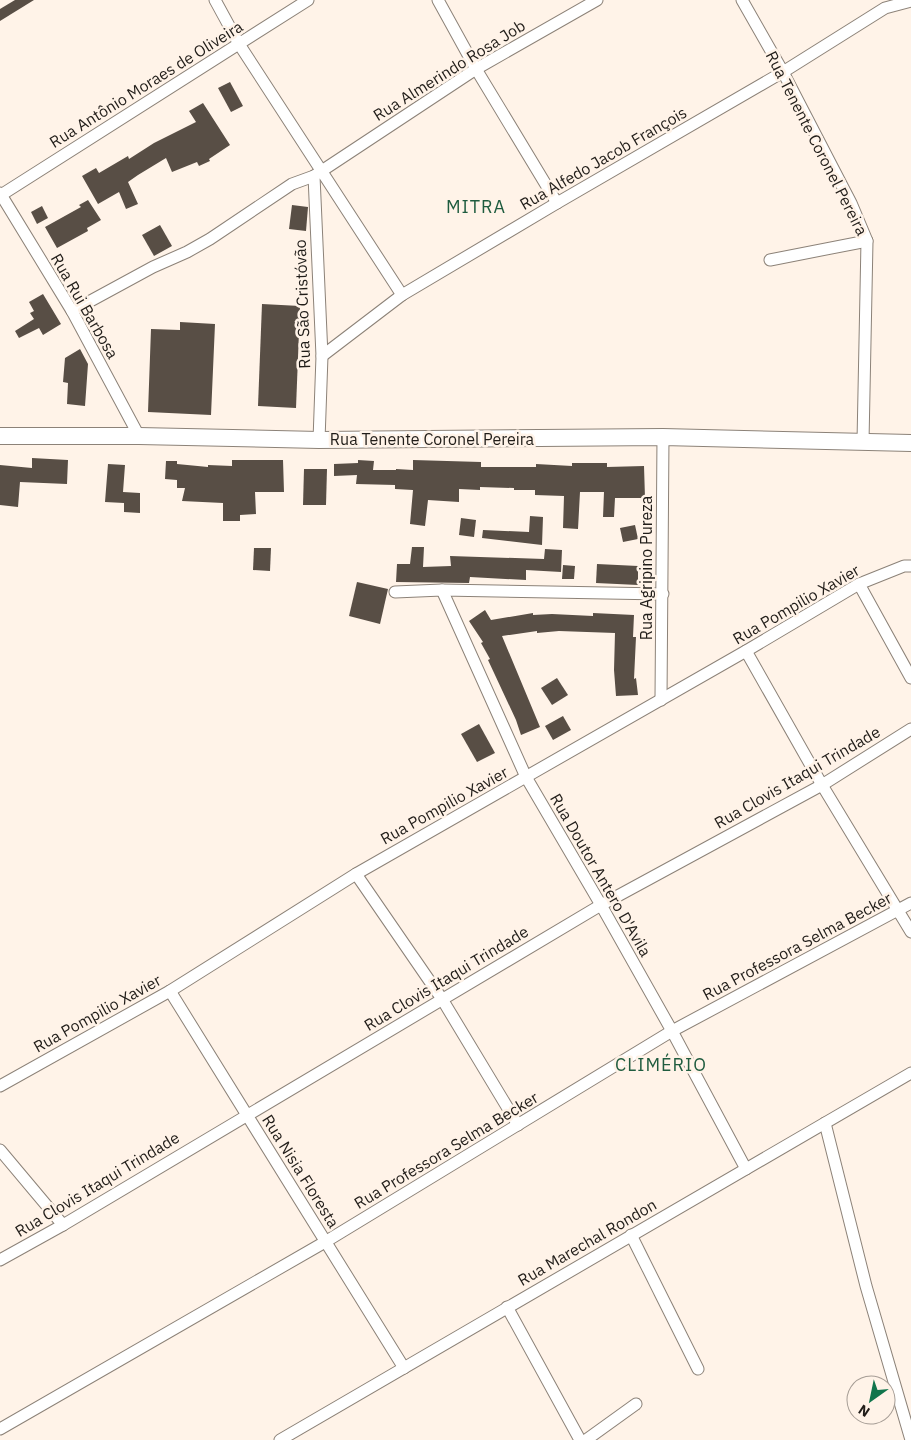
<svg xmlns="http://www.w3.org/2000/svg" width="911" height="1440" viewBox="0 0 911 1440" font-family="'IBM Plex Sans',sans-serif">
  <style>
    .building { fill: #584e45 }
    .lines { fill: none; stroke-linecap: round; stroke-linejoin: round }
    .street-casing { stroke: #8c8278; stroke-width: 13 }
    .secondary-casing { stroke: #8c8278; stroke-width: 18 }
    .street { stroke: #fff; stroke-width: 11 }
    .secondary { stroke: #fff; stroke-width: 16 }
    .labels { text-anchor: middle; stroke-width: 5; stroke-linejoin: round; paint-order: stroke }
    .street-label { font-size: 16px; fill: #211d19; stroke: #fff3e8 }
    .neighbourhood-label { font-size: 18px; letter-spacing: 1px; fill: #1f5c3f; stroke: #fff3e8 }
  </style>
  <rect width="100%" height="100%" fill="#fff3e8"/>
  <!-- building -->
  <g class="building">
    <path d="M 15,0 L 34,0 L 0,21 L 0,9 Z"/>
    <path d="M 230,82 L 243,106 L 231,112 L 218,88 Z"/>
    <path d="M 203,103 L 230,145 L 209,159 L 210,161 L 199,166 L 197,162 L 172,172 L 166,158 L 138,175 L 128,182 L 138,204 L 126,209 L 119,192 L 98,204 L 82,176 L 96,168 L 99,173 L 128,156 L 129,159 L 154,143 L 196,122 L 189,111 Z"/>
    <path d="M 88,200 L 101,220 L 87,228 L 88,231 L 57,248 L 45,227 L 81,207 L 79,205 Z"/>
    <path d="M 292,205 L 308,207 L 306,231 L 289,229 Z"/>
    <path d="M 42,206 L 48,218 L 37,224 L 31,212 Z"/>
    <path d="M 160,225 L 172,246 L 154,256 L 142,235 Z"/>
    <path d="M 43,294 L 61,324 L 43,335 L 39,328 L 19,338 L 15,331 L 34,319 L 30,313 L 34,311 L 29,302 Z"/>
    <path d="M 262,304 L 300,306 L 296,408 L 258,406 Z"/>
    <path d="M 180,322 L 215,324 L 211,415 L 148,412 L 151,329 L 180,330 Z"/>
    <path d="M 80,349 L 88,364 L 85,406 L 67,404 L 68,383 L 63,382 L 65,358 Z"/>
    <path d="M 32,458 L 68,460 L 67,484 L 20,482 L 18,507 L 0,505 L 0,465 L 32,468 Z"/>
    <path d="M 232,460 L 283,460 L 284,492 L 255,492 L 256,514 L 240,515 L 240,521 L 223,521 L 223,503 L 182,501 L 185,488 L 177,488 L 177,480 L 165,479 L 166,461 L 177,461 L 177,464 L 208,467 L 208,465 L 232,466 Z"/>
    <path d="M 358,460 L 374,461 L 373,470 L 396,470 L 396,469 L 413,470 L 413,460 L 481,462 L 481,467 L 536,467 L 536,464 L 572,466 L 572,463 L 607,463 L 607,467 L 644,466 L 645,498 L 615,498 L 614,517 L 603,517 L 604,492 L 580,492 L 578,529 L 563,528 L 564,496 L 535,495 L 535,490 L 514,490 L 514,488 L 480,487 L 480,490 L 459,489 L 459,502 L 428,500 L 425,526 L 410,524 L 413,490 L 395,489 L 395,485 L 356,484 L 357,475 L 334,476 L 334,464 L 358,463 Z"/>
    <path d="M 108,464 L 125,465 L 123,492 L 140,493 L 140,513 L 124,512 L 124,503 L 105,502 Z"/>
    <path d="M 304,469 L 327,469 L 326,505 L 303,505 Z"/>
    <path d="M 530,516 L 543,517 L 542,545 L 482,538 L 483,530 L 529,532 Z"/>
    <path d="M 461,518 L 476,520 L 474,537 L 459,535 Z"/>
    <path d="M 635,525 L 638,539 L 623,542 L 620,528 Z"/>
    <path d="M 412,547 L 424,547 L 423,567 L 451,566 L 450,556 L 544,559 L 545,549 L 562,550 L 561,572 L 526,570 L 526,580 L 470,577 L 469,583 L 396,582 L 397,564 L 410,564 Z"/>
    <path d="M 254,548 L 271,548 L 270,571 L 253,570 Z"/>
    <path d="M 597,564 L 638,566 L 638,585 L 596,583 Z"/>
    <path d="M 563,565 L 575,566 L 574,579 L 562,579 Z"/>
    <path d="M 357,582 L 388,589 L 380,624 L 349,616 Z"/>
    <path d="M 485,610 L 491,620 L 533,613 L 533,615 L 552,614 L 593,616 L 593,613 L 634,615 L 633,637 L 636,637 L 634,679 L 636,678 L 638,695 L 616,696 L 614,670 L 615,633 L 559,631 L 537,633 L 537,631 L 502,636 L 540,727 L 521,735 L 516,720 L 488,660 L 490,659 L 481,643 L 483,642 L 469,621 Z"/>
    <path d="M 557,678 L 568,695 L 552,705 L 541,688 Z"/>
    <path d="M 563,716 L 571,730 L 553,740 L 545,726 Z"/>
    <path d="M 479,724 L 495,753 L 477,762 L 461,734 Z"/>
  </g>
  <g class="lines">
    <!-- street casing -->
    <g class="street-casing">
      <g id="street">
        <path d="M 215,0 L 239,44 L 402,295"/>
        <path d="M 438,0 L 476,69 L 557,203"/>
        <path d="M 742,0 L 783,72 L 851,203 L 867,241 L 863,442"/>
        <path d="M 0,193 L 72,311 L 139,436"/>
        <path d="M 1,195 L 308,0"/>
        <path d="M 770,260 L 867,241"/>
        <path d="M 72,311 L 153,267 L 187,252 L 210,239 L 292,184 L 314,176"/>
        <path d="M 322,356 L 402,295 L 557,203 L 783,72 L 885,8 L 911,1"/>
        <path d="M 319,440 L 322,356 L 314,176 L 476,69 L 597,0"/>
        <path d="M 859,584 L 911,678"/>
        <path d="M 442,590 L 526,777 L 601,905 L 672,1031 L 746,1169"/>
        <path d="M 395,592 L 442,590 L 663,594"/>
        <path d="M 746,651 L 822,785 L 911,932"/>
        <path d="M 661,700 L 663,437"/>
        <path d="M 356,874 L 442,999 L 518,1125"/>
        <path d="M 170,991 L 404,1368"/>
        <path d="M 0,1086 L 170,991 L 356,874 L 746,651 L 859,584 L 904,566 L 911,566"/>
        <path d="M 825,1123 L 866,1286 L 911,1440"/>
        <path d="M 0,1150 L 63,1225"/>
        <path d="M 631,1235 L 698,1369"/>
        <path d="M 0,1260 L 63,1225 L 601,905 L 822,785 L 911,729"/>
        <path d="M 507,1307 L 580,1440"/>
        <path d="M 0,1429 L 325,1242 L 672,1031 L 911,903"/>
        <path d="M 280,1440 L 911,1073"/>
        <path d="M 586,1440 L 636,1404"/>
      </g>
    </g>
    <!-- secondary casing -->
    <g class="secondary-casing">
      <path id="secondary" d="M 0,436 L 139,436 L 319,440 L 663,437 L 911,443"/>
    </g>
    <!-- street -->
    <use href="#street" class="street"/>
    <!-- secondary -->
    <use href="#secondary" class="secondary"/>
  </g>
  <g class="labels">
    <!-- street labels -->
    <g class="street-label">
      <text transform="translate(449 70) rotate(-32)" y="6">Rua Almerindo Rosa Job</text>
      <text transform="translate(146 84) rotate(-32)" y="6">Rua Antônio Moraes de Oliveira</text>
      <text transform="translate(817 143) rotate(63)" y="6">Rua Tenente Coronel Pereira</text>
      <text transform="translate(603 158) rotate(-30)" y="6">Rua Alfedo Jacob François</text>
      <text transform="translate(302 304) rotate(-92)" y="6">Rua São Cristóvão</text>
      <text transform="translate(85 306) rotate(60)" y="6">Rua Rui Barbosa</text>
      <text x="432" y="445">Rua Tenente Coronel Pereira</text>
      <text transform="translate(646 568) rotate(-90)" y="6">Rua Agripino Pureza</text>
      <text transform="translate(796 604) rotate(-30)" y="6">Rua Pompilio Xavier</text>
      <text transform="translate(797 777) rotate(-30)" y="6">Rua Clovis Itaqui Trindade</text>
      <text transform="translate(444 805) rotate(-29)" y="6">Rua Pompilio Xavier</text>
      <text transform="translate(601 875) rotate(60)" y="6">Rua Doutor Antero D'Avila</text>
      <text transform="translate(797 946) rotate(-28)" y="6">Rua Professora Selma Becker</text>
      <text transform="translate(446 978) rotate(-31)" y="6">Rua Clovis Itaqui Trindade</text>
      <text transform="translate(97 1013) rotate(-29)" y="6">Rua Pompilio Xavier</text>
      <text transform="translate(446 1150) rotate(-31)" y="6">Rua Professora Selma Becker</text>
      <text transform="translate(301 1171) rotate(58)" y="6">Rua Nisia Floresta</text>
      <text transform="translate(97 1184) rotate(-31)" y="6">Rua Clovis Itaqui Trindade</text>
      <text transform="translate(587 1242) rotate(-30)" y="6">Rua Marechal Rondon</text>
    </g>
    <!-- neighbourhood labels -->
    <g class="neighbourhood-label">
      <text x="476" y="213">MITRA</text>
      <text x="661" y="1071">CLIMÉRIO</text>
    </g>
  </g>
  <!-- north arrow -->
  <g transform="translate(871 1400) rotate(213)"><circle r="24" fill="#fff3e8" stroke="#a69d95"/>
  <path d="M0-4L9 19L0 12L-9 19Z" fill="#11754c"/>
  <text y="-8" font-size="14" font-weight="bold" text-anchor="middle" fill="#211d19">N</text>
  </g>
</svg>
